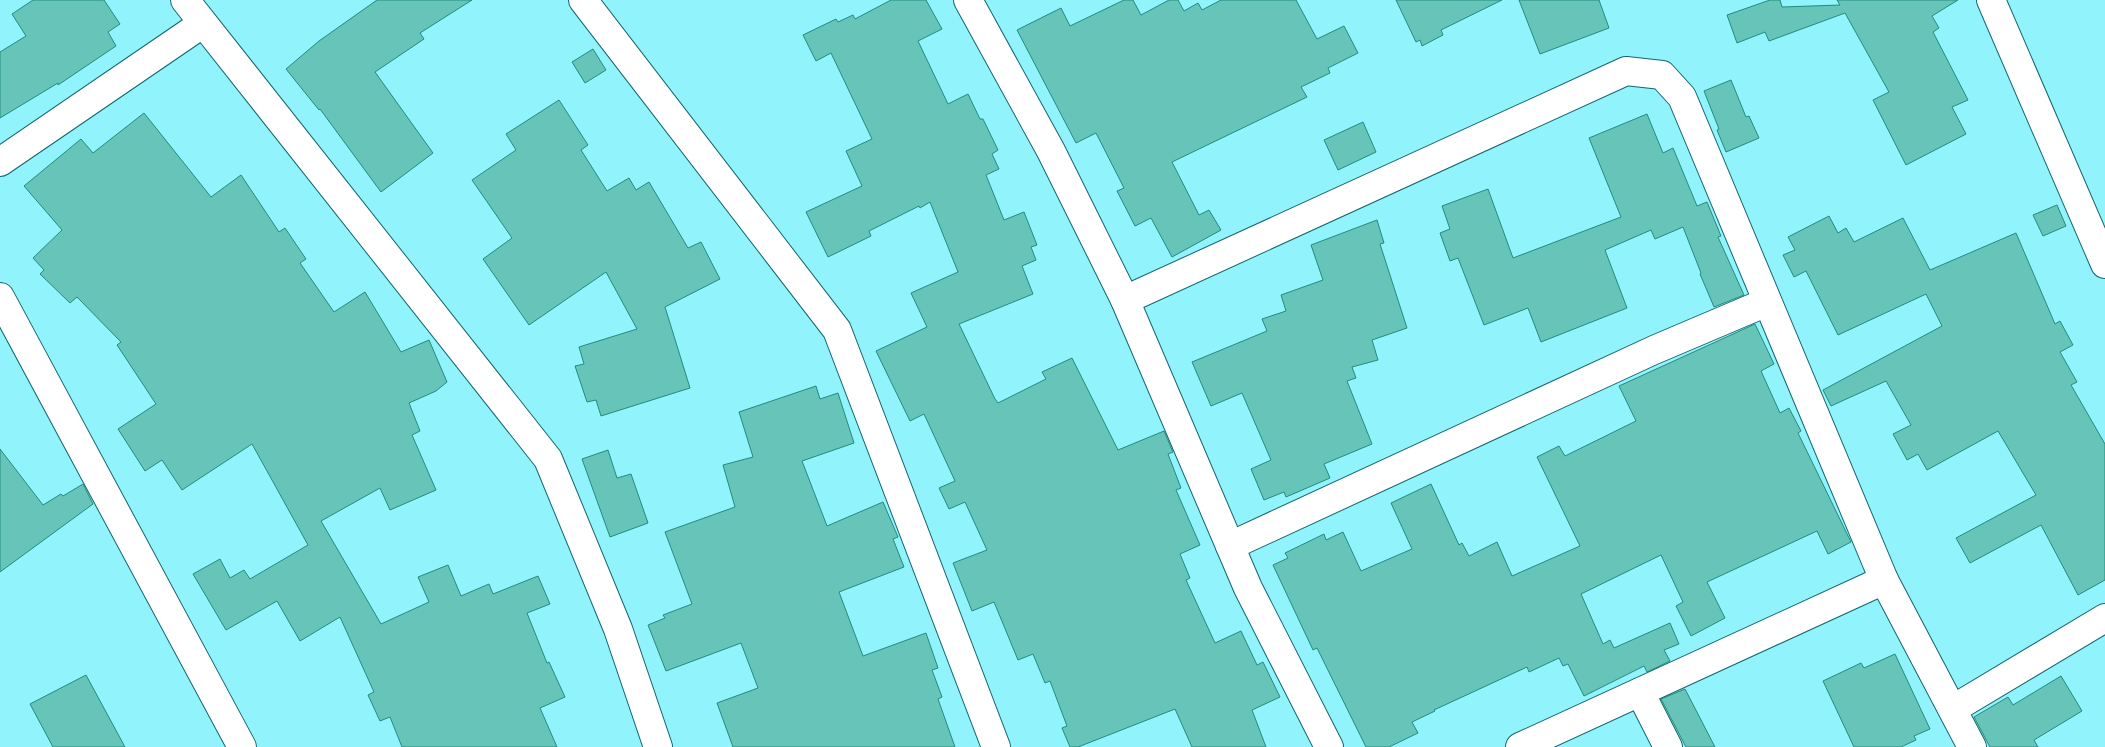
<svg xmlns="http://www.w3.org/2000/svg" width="2105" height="747" viewBox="0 0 2105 747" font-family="Bitter,serif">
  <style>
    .building { fill: #66c5b8; stroke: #238b7f }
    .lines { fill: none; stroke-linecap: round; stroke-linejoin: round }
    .minor-casing { stroke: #14666d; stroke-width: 30 }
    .minor { stroke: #fff; stroke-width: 28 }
  </style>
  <rect width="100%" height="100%" fill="#91f3fc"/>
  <!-- building -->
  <g class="building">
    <path d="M 33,0 L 104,0 L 120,24 L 108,32 L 116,46 L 58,85 L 58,83 L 0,118 L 0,52 L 26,36 L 12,14 Z"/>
    <path d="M 377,0 L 472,0 L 420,33 L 424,39 L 375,72 L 433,153 L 381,192 L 320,109 L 319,110 L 286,69 L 319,41 Z"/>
    <path d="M 891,0 L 926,0 L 942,29 L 918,41 L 948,104 L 968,94 L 980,119 L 983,119 L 998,150 L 992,154 L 999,169 L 986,175 L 1004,220 L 1024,212 L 1037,245 L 1031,247 L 1036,260 L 1022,266 L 1033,294 L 959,324 L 995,399 L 998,403 L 1046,379 L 1042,372 L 1072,358 L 1118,450 L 1164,431 L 1173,452 L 1168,454 L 1181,488 L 1176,490 L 1200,545 L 1180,554 L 1190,578 L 1186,580 L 1215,643 L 1241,631 L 1257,665 L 1263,662 L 1280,697 L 1252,710 L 1266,747 L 1192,747 L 1175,709 L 1078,747 L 1070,747 L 1062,728 L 1067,726 L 1050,681 L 1045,683 L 1033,654 L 1018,660 L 994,602 L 972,611 L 953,563 L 987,550 L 965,502 L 949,509 L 939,488 L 955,481 L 924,414 L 910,421 L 876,351 L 927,327 L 911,293 L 958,272 L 930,202 L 920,208 L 919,206 L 869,231 L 871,236 L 828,257 L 806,212 L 862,186 L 846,151 L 872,139 L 831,53 L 816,61 L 803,35 L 836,19 L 838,22 L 853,15 L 855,19 Z"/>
    <path d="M 1124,0 L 1133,0 L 1141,15 L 1169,0 L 1178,0 L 1184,11 L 1198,3 L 1202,10 L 1221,0 L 1296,0 L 1317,39 L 1344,26 L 1358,53 L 1328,68 L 1330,73 L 1301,87 L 1307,97 L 1172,162 L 1199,215 L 1209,210 L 1221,230 L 1172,257 L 1151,218 L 1135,226 L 1117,191 L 1124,188 L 1096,133 L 1076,143 L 1017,30 L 1061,8 L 1070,26 Z"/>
    <path d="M 1396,0 L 1502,0 L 1441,30 L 1443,35 L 1422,46 L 1420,40 L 1416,42 Z"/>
    <path d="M 1519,0 L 1599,0 L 1609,28 L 1540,54 Z"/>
    <path d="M 1770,0 L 1780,0 L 1782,7 L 1840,5 L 1837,0 L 1958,0 L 1932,16 L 1939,28 L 1933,32 L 1968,100 L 1952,107 L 1966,134 L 1906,165 L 1873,100 L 1889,92 L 1845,13 L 1769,41 L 1765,32 L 1737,43 L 1727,15 Z"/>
    <path d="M 593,49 L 606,70 L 585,83 L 572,62 Z"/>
    <path d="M 1731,80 L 1746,117 L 1749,116 L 1759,138 L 1726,152 L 1717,130 L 1719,129 L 1704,91 Z"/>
    <path d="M 559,100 L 588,145 L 581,150 L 607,191 L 629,178 L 636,190 L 649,182 L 688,248 L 701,242 L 720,279 L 665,307 L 690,388 L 601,416 L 596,400 L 587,402 L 575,366 L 584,364 L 579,347 L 637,329 L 606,272 L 529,325 L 483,259 L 512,238 L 472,180 L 516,150 L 506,134 Z"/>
    <path d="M 144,113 L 211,197 L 241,175 L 279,232 L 285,228 L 306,259 L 300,263 L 334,312 L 365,292 L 401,352 L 429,340 L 447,382 L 436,391 L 409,403 L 420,431 L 412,435 L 436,490 L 390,510 L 380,488 L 321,521 L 381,624 L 429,602 L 418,577 L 448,565 L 461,596 L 489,584 L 493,594 L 538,576 L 550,604 L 527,613 L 547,663 L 549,662 L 565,697 L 540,708 L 557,747 L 402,747 L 390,717 L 380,721 L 368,695 L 374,692 L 340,617 L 300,641 L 277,601 L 226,630 L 193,574 L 220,559 L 230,578 L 244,570 L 250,579 L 308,545 L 252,444 L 182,490 L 162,460 L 145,471 L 118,429 L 156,404 L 117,345 L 121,342 L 77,297 L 70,303 L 40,274 L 44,270 L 33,258 L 62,230 L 24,186 L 81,139 L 93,153 Z"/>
    <path d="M 1647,114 L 1663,153 L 1673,148 L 1697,206 L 1707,202 L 1721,236 L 1718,237 L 1744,295 L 1714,307 L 1700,274 L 1701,273 L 1683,227 L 1655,239 L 1651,230 L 1605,250 L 1627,308 L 1541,342 L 1528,308 L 1484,325 L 1458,258 L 1450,261 L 1440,233 L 1450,229 L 1442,206 L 1488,189 L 1513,258 L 1621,217 L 1589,138 Z"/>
    <path d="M 1363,122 L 1376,152 L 1338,170 L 1324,140 Z"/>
    <path d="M 2057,205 L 2066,226 L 2043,236 L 2033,215 Z"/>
    <path d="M 1829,216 L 1838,233 L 1846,228 L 1854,242 L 1903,218 L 1930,270 L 2016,233 L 2055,324 L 2060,321 L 2073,345 L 2060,352 L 2077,382 L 2071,385 L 2105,444 L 2105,580 L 2078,595 L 2041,525 L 1970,563 L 1956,538 L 2036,495 L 1998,431 L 1927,470 L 1918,454 L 1907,460 L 1893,434 L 1911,425 L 1886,381 L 1831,406 L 1823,390 L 1942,326 L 1926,294 L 1838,335 L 1806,271 L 1794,277 L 1783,255 L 1795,250 L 1788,237 Z"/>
    <path d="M 1377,220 L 1384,243 L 1380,244 L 1407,328 L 1372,340 L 1378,360 L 1352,367 L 1356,378 L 1347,381 L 1372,444 L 1324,464 L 1330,478 L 1286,497 L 1284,492 L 1264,500 L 1251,469 L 1271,460 L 1242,393 L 1211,406 L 1192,362 L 1267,331 L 1262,319 L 1286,311 L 1281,295 L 1323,280 L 1311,245 Z"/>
    <path d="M 1755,324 L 1774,364 L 1761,371 L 1780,413 L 1789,408 L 1801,431 L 1798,433 L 1851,542 L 1828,554 L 1817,531 L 1707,582 L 1725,618 L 1691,636 L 1676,606 L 1683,602 L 1661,555 L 1581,594 L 1603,644 L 1610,640 L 1614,648 L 1670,623 L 1679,644 L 1664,650 L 1670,661 L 1647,672 L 1644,666 L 1584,696 L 1568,664 L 1563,666 L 1559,658 L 1529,672 L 1527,667 L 1434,710 L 1435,711 L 1412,722 L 1418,733 L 1389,747 L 1366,747 L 1317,648 L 1313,650 L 1273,565 L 1288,558 L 1285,553 L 1324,534 L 1326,540 L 1343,532 L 1361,571 L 1412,549 L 1391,503 L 1431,484 L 1459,545 L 1462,543 L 1469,556 L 1497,542 L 1512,576 L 1580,546 L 1537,457 L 1559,446 L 1565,456 L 1636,421 L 1619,386 Z"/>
    <path d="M 816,386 L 820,399 L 838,393 L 854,443 L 802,461 L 827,526 L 883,502 L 898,537 L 893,539 L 904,567 L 839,592 L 863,656 L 926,633 L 938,668 L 932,670 L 942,697 L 938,699 L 955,747 L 733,747 L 717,703 L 758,688 L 741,643 L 666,671 L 648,625 L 665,618 L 663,615 L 692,604 L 665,532 L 735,507 L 723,465 L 753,457 L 739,412 Z"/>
    <path d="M 0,449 L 43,505 L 61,494 L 63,496 L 83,484 L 93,504 L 0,572 Z"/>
    <path d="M 608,450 L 617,478 L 631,474 L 648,523 L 610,537 L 582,459 Z"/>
    <path d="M 1895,654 L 1930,729 L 1914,736 L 1916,740 L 1901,747 L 1854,747 L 1823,681 L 1861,663 L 1864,668 Z"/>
    <path d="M 86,675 L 125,747 L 53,747 L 30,704 Z"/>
    <path d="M 2061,676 L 2082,711 L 2034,740 L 2038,747 L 1990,747 L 1974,717 L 2008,697 L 2013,705 Z"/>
    <path d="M 1685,689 L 1715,747 L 1686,747 L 1661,699 Z"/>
  </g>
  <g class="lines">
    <!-- minor casing -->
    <g class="minor-casing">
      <g id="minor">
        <path d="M 185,0 L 548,459 L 618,629 L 658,747"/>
        <path d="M 583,0 L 837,330 L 996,747"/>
        <path d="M 968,0 L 1051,151 L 1125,300 L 1248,588 L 1329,747"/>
        <path d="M 1991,0 L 2105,264"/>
        <path d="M 0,162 L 202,24"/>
        <path d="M 0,297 L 242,747"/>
        <path d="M 1125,300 L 1626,71 L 1662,75 L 1682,97 L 1884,580"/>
        <path d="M 1230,546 L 1654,350 L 1767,302"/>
        <path d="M 1640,692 L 1668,747"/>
        <path d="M 1953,709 L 2105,618"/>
        <path d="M 1520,747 L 1884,580 L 1972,747"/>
      </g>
    </g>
    <!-- minor -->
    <use href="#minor" class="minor"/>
  </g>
</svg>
